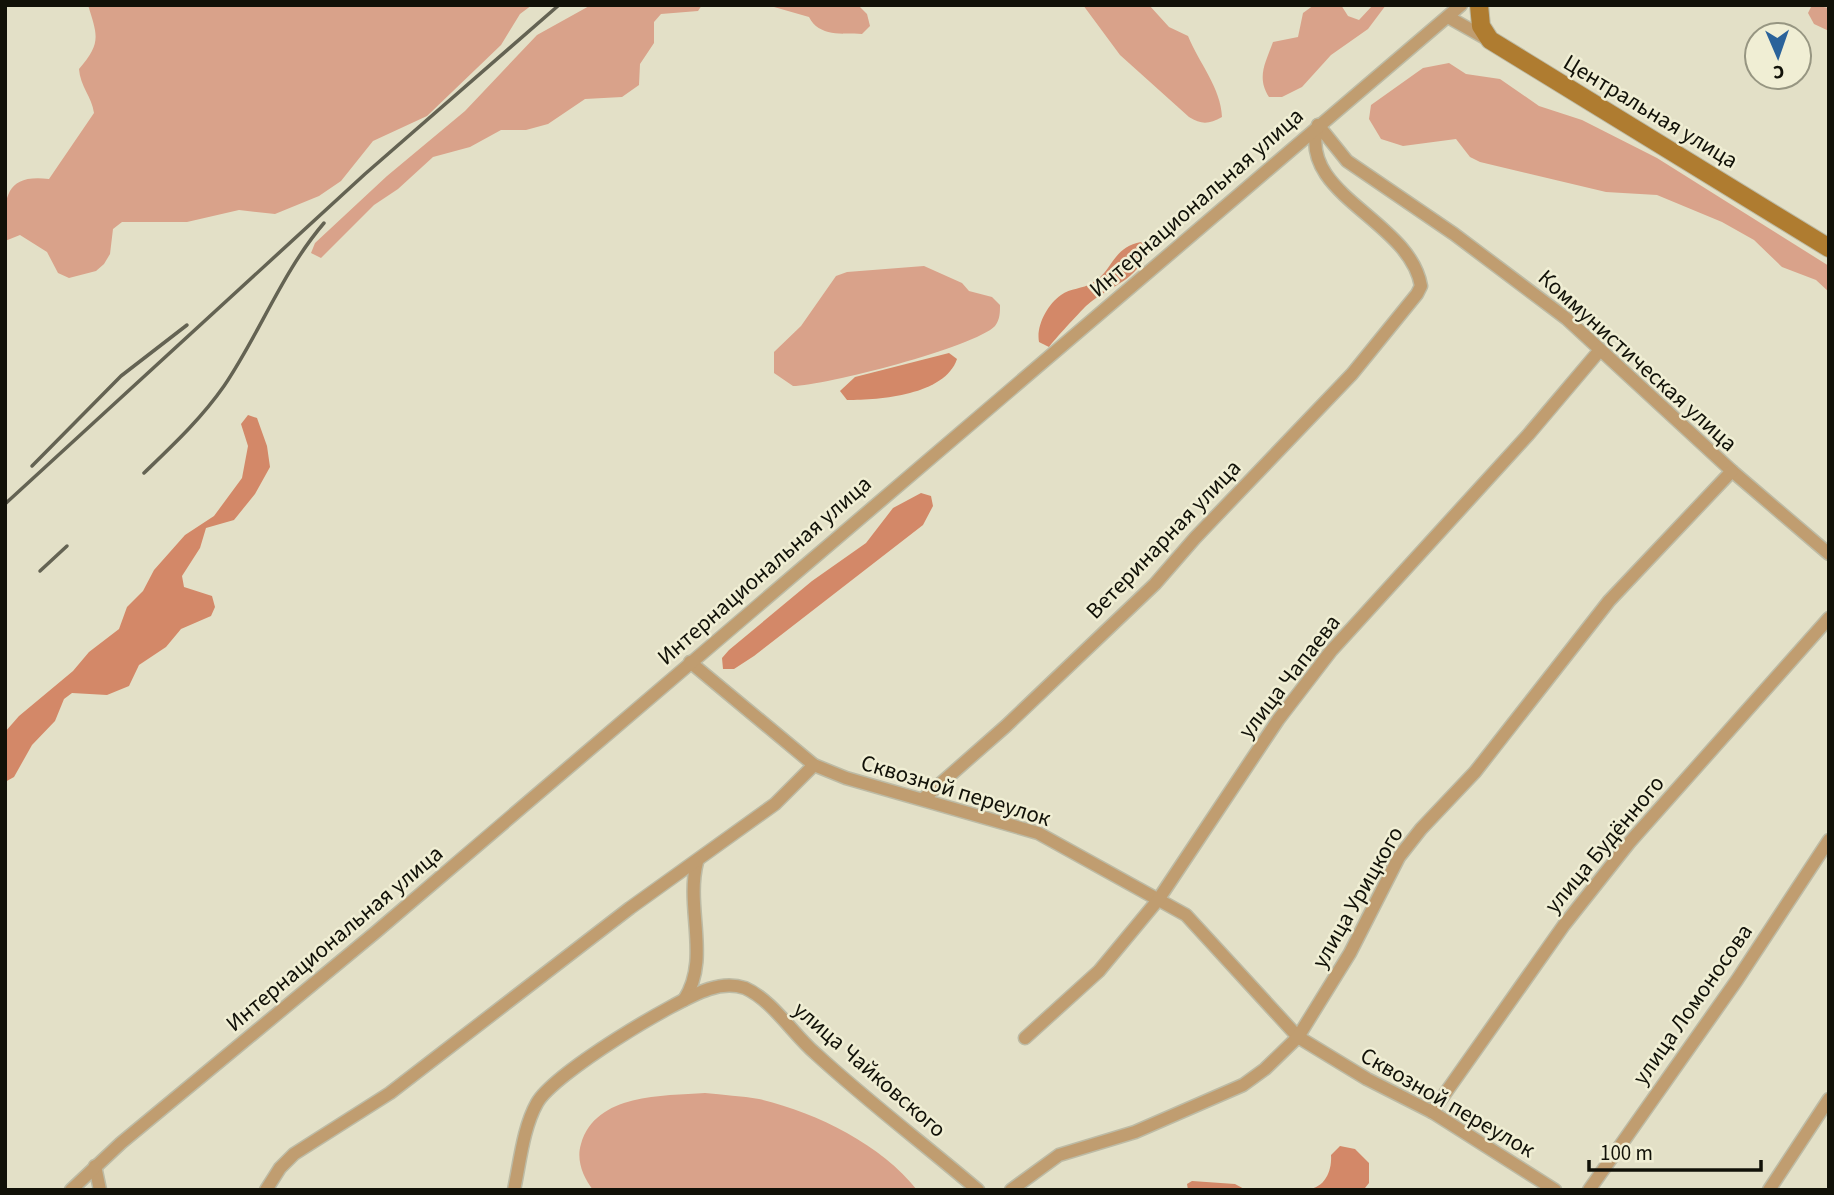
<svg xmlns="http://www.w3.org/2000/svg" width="1834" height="1195" viewBox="0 0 1834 1195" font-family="'Source Sans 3',sans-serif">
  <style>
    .green { fill: #d9a28a }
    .forest { fill: #d38868 }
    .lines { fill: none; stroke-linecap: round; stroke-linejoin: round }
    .street-casing { stroke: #bdbba5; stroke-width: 15 }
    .secondary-casing { stroke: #bdbba5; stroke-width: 20 }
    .street { stroke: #c09d70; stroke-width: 12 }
    .secondary { stroke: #af7c30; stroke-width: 18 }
    .rail { stroke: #646353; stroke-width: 3.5 }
    .labels { text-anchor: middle; stroke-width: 5; stroke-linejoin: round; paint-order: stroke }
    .street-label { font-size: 23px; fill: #111108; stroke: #f0eed4 }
  </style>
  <rect width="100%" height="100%" fill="#e3e0c7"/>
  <!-- green -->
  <g class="green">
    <path d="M 88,5 L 532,5 L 520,14 L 501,45 L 427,116 L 373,141 L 341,181 L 319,196 L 275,214 L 239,210 L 187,222 L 122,222 L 113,229 L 110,254 L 104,264 L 96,271 L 69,278 L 58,273 L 47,252 L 20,235 L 5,241 C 5,204 0,173 49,179 L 94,113 C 92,97 80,86 79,69 C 101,43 98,37 88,5 Z"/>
    <path d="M 591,5 L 702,5 L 698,11 L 661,14 L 654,22 L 654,43 L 640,64 L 639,85 L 622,97 L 585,99 L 548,124 L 526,130 L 501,130 L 470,147 L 433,157 L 398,189 L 374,205 L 321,258 L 311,253 L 315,243 L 387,176 L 465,111 L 537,35 Z"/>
    <path d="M 767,5 L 858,5 L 867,14 L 870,26 L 862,34 C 842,33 819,37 809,17 Z"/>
    <path d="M 1083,5 L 1149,5 L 1169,27 L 1188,36 C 1199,63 1221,88 1222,117 C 1209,124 1202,125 1189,117 L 1120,55 Z"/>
    <path d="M 1314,5 L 1341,5 L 1348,16 L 1359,20 L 1373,5 L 1386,5 L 1368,29 L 1331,55 L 1302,87 L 1282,97 L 1269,97 C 1256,77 1266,62 1273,42 L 1298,37 L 1303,13 Z"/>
    <path d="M 1812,5 L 1829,8 L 1829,31 L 1814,24 L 1808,13 Z"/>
    <path d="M 1449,63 L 1466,74 L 1500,79 L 1539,106 L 1582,120 L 1657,158 L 1829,266 L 1829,292 L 1816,280 L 1782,267 L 1754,240 L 1722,222 L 1657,195 L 1606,192 L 1480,162 L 1470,157 L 1456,139 L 1403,146 L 1381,139 L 1369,119 L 1371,105 L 1423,68 Z"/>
    <path d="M 924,266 L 962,283 L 969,291 L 992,297 L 1000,305 C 1000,313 1000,319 995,326 C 975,347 824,386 793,386 L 774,373 L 774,352 L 801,326 L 836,276 L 847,272 Z"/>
    <path d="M 705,1093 C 723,1095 742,1096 759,1099 C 815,1112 881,1144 917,1190 L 593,1190 C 583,1177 576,1160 581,1144 C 596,1093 663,1096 705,1093 Z"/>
  </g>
  <!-- forest -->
  <g class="forest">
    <path d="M 1141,242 L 1151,248 C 1131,286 1114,282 1086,306 C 1079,313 1054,340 1049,347 L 1039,342 C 1036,326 1047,305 1061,295 C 1070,288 1083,289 1092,283 C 1113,272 1111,248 1141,242 Z"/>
    <path d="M 949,353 L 957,359 C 945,395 880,400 847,400 L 840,391 L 855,377 Z"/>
    <path d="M 248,415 L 257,418 L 267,446 L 270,467 L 255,494 L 234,520 L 206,528 L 200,548 L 182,576 L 184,587 L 212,596 L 215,607 L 211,616 L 181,629 L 166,647 L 139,665 L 129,686 L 107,695 L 72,693 L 64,699 L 55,721 L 32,745 L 14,777 L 5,782 L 5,732 L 19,716 L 73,671 L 89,652 L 119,629 L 127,607 L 143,591 L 154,570 L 185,535 L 214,516 L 242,478 L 248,446 L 241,424 Z"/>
    <path d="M 921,493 L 931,496 L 933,506 L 923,525 L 754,656 L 734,669 L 723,669 L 722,658 L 729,650 L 812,581 L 866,543 L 893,508 Z"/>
    <path d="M 1340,1146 L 1355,1149 L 1369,1163 L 1369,1183 L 1365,1188 L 1299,1190 C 1302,1188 1306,1190 1310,1189 C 1327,1186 1332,1168 1331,1155 Z"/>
    <path d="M 1192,1181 L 1235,1184 L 1246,1190 L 1188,1190 L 1187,1184 Z"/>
  </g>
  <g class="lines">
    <!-- street casing -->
    <g class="street-casing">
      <g id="street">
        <path d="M 1448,17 L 1487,39"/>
        <path d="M 1318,125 L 1347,161 L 1454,234 L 1567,319 L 1732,471 L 1829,554"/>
        <path d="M 690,662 L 814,765 L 846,778 L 1038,833 L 1186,915 L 1298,1037 L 1367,1079 L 1432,1112 L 1555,1190"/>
        <path d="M 923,799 L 1006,726 L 1155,584 L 1195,538 L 1352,374 L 1417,294 L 1421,286 C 1410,220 1296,194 1318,125"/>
        <path d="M 684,1000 C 711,959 685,908 697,862"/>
        <path d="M 1025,1038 L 1099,971 L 1158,900 L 1278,720 L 1331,651 L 1528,435 L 1600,350"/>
        <path d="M 1432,1112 L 1564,925 L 1629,843 L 1829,618"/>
        <path d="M 95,1166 L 100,1190"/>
        <path d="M 71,1190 L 121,1143 L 376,932 L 1461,5"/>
        <path d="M 266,1190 L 280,1168 L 294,1154 L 390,1093 L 630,908 L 775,804 L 814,765"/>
        <path d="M 514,1190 C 520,1162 523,1128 537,1103 C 554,1073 675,1000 709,989 C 721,985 733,984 745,988 C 772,1000 793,1034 815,1053 C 867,1101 924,1144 978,1190"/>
        <path d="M 1011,1190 L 1059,1155 L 1135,1132 L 1243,1085 L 1265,1069 L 1298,1037 L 1350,953 L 1399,857 L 1421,829 L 1475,772 L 1609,601 L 1732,471"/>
        <path d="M 1589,1190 L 1737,980 L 1829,840"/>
        <path d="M 1769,1190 L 1829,1099"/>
      </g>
    </g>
    <!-- secondary casing -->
    <g class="secondary-casing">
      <path id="secondary" d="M 1479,5 L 1481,26 L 1490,40 L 1829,248"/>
    </g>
    <!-- street -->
    <use href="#street" class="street"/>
    <!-- secondary -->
    <use href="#secondary" class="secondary"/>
    <!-- rail -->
    <g class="rail">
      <path d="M 32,466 L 121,376 L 187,325"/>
      <path d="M 144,473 C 172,446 201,419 224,386 C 260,333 282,272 324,223"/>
      <path d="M 5,504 L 365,174 L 559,5"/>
      <path d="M 40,571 L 67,546"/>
    </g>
  </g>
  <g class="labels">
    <!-- street labels -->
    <g class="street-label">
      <text transform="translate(1651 111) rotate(31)" y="8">Центральная улица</text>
      <text transform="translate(1196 202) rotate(-41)" y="8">Интернациональная улица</text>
      <text transform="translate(1638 360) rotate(42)" y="8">Коммунистическая улица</text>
      <text transform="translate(1163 539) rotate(-46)" y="8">Ветеринарная улица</text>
      <text transform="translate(764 570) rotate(-41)" y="8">Интернациональная улица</text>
      <text transform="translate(1289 676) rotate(-52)" y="8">улица Чапаева</text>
      <text transform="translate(956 790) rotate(17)" y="8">Сквозной переулок</text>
      <text transform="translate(1604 844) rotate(-50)" y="8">улица Будённого</text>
      <text transform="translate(1357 897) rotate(-60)" y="8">улица Урицкого</text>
      <text transform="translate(334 938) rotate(-40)" y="8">Интернациональная улица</text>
      <text transform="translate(1692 1004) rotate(-55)" y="8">улица Ломоносова</text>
      <text transform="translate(870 1069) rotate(41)" y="8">улица Чайковского</text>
      <text transform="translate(1448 1102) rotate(30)" y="8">Сквозной переулок</text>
    </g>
  </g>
  <!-- border -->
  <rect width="1834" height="1195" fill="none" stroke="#111108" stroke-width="14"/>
  <!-- north arrow -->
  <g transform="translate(1778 56) rotate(178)"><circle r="33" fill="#f0eed4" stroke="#979682" stroke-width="2"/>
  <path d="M0-5L12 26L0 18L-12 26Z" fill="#2a629a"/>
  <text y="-10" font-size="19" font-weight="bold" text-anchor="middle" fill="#111108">С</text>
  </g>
  <!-- scale -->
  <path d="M1589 1160v10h172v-10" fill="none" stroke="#111108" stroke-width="3.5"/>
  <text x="1600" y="1160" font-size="21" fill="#111108" stroke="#f0eed4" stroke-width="5" paint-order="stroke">100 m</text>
</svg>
